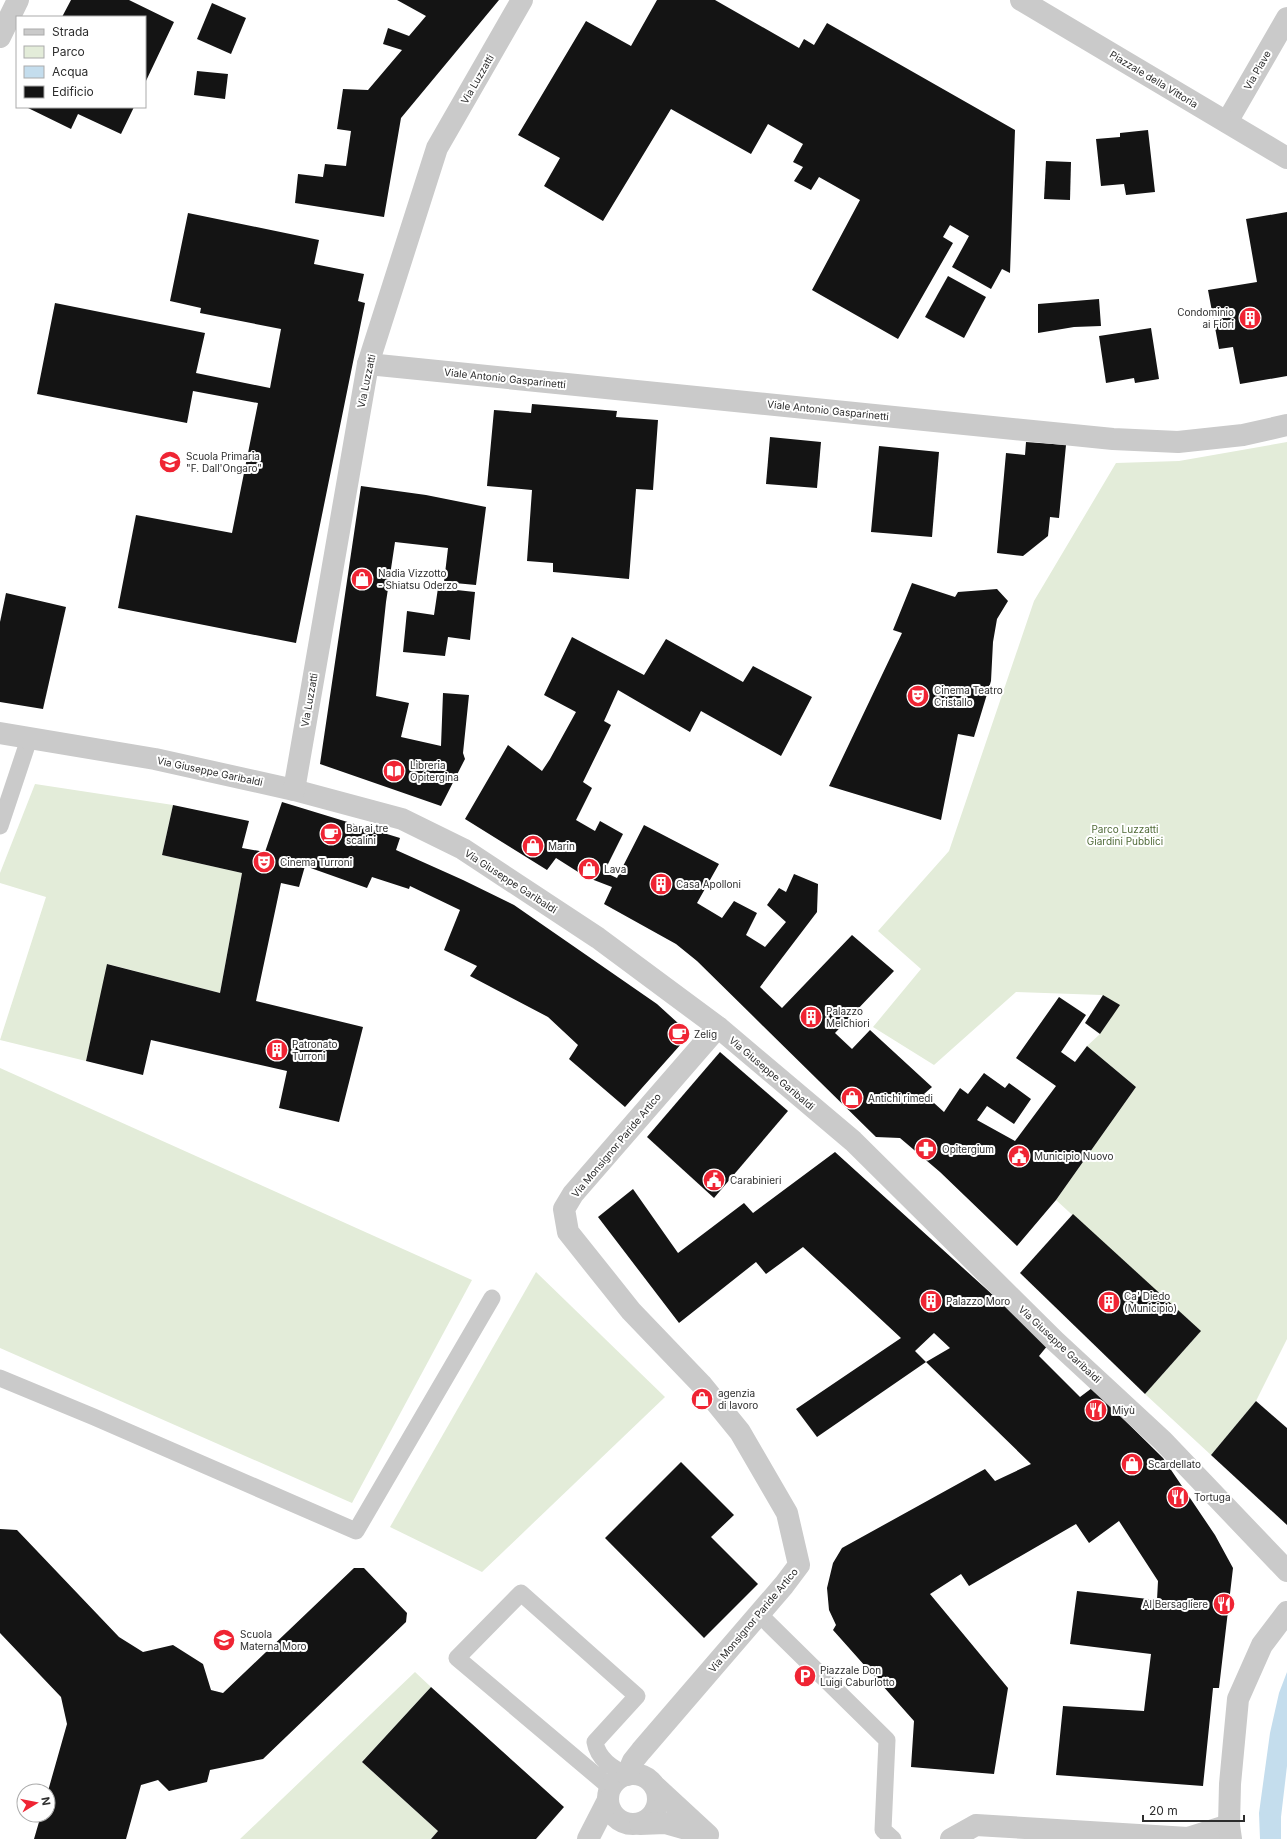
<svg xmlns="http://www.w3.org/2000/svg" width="1287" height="1839" viewBox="0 0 1287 1839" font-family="Inter,sans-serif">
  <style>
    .green { fill: #e3ecd9 }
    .water { fill: #c4dded }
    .building { fill: #141414 }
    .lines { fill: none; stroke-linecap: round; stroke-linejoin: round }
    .service { stroke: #cacaca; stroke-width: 17 }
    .minor { stroke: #cacaca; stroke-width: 22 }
    .tertiary { stroke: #cacaca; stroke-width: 22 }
    .labels { text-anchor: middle; stroke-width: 4; stroke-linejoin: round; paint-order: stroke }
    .street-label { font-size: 10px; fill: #2d2d2d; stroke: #fff }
    .poi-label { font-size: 10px; fill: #2d2d2d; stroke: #fff; text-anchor: start }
    .park-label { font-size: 10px; fill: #506b38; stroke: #fff }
  </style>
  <rect width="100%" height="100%" fill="#fff"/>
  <!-- green -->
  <g class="green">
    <path d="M 1287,442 L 1287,1339 L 1256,1401 L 1211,1455 L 1145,1394 L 1200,1332 L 1056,1200 L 1136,1087 L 1087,1046 L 1100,1034 L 1119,1005 L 1102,995 L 1016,992 L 934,1065 L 873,1027 L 921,969 L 878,931 L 949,851 L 1034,601 L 1116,463 L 1179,461 Z"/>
    <path d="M 35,784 L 173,805 L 162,855 L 242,873 L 220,993 L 108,964 L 86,1061 L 0,1040 L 46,897 L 0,883 L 0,873 Z"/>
    <path d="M 0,1068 L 472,1280 L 352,1503 L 0,1348 Z"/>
    <path d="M 536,1272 L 665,1397 L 482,1572 L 390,1527 Z"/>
    <path d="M 415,1672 L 431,1687 L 362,1762 L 438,1831 L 431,1839 L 240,1839 Z"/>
  </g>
  <!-- water -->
  <path class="water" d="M 1287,1672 L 1287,1766 L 1281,1817 L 1281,1839 L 1260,1839 L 1259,1813 L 1270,1733 L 1279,1693 Z"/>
  <!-- building -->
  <g class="building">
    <path d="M 71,0 L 129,0 L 174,22 L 145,83 L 145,17 L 62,17 Z"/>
    <path d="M 397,0 L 499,0 L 401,118 L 384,217 L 295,203 L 298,174 L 323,177 L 325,164 L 346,166 L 351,131 L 337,129 L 343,89 L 368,90 L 402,50 L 383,44 L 388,28 L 409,36 L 426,16 Z"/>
    <path d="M 657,0 L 715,0 L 799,48 L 804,39 L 814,45 L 827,23 L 1015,130 L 1010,273 L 1002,269 L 991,289 L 952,267 L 969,236 L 950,225 L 943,237 L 953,243 L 898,339 L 812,290 L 860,200 L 819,177 L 811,190 L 794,181 L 803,167 L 793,162 L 803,144 L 768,124 L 751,154 L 671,109 L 603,221 L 544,186 L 560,158 L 518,135 L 586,21 L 631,46 Z"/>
    <path d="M 212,3 L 246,18 L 231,54 L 197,39 Z"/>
    <path d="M 197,71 L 228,74 L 225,99 L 194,95 Z"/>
    <path d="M 26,107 L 134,107 L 121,134 L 78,114 L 71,129 Z"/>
    <path d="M 1148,130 L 1155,192 L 1126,195 L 1124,184 L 1101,186 L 1096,139 L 1120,137 L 1120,133 Z"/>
    <path d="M 1046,161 L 1071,162 L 1070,200 L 1044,199 Z"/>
    <path d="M 1287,212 L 1287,376 L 1240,384 L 1233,347 L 1219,349 L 1208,290 L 1257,282 L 1246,219 Z"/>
    <path d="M 188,213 L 319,240 L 314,264 L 364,274 L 358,301 L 365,303 L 296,643 L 118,608 L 136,515 L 232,533 L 258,403 L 193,391 L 187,423 L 37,394 L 55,303 L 205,333 L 196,373 L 270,388 L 281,329 L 200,313 L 201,308 L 170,301 Z"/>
    <path d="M 948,276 L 986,297 L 964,338 L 925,317 Z"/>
    <path d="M 1099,299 L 1101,326 L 1074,327 L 1038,333 L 1038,304 Z"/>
    <path d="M 1151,328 L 1159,379 L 1135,383 L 1134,378 L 1106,383 L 1099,336 Z"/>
    <path d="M 532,404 L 617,411 L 616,417 L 658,420 L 653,490 L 636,489 L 629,579 L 553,572 L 553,563 L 527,561 L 532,490 L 487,486 L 494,410 L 531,413 Z"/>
    <path d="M 770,437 L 821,442 L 817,488 L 766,484 Z"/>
    <path d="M 1026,442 L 1066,445 L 1059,518 L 1050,517 L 1048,536 L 1023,556 L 997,553 L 1006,453 L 1025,455 Z"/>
    <path d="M 879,446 L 939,452 L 932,537 L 871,532 Z"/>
    <path d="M 361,486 L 426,495 L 486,507 L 476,585 L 444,582 L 448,548 L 395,542 L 386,602 L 376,696 L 409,703 L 401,737 L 441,746 L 443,693 L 469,695 L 463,753 L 465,759 L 441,806 L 320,764 Z"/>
    <path d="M 912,583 L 955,597 L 958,592 L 997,589 L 1008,601 L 997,619 L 993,642 L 991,681 L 974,737 L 958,734 L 941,820 L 829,786 L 902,633 L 893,630 Z"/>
    <path d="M 438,588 L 475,592 L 470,640 L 448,637 L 445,656 L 403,652 L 407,611 L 434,615 Z"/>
    <path d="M 6,593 L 66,607 L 43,709 L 0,702 L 0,622 Z"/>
    <path d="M 572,637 L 644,675 L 666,639 L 743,682 L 753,666 L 812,697 L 781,756 L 701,711 L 690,732 L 618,690 L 604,721 L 611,725 L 583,782 L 592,788 L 576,820 L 595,831 L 600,821 L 623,834 L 604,872 L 617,878 L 644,825 L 719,864 L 697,903 L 722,918 L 734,901 L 757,913 L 746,935 L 765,947 L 786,922 L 767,905 L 779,888 L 786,892 L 794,874 L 818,884 L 817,912 L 760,987 L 782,1008 L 852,935 L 894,971 L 835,1033 L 852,1049 L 870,1030 L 932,1087 L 924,1094 L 944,1112 L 960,1088 L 968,1094 L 984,1073 L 1005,1088 L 1009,1083 L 1031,1099 L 1014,1124 L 987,1106 L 977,1120 L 1015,1141 L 1056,1086 L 1016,1058 L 1059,997 L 1086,1015 L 1061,1052 L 1075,1062 L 1087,1046 L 1136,1087 L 1056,1200 L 1017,1246 L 940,1172 L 900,1138 L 876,1137 L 697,961 L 676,944 L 604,904 L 612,887 L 586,877 L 556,858 L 547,870 L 465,819 L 508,745 L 542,771 L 550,759 L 576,712 L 544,695 Z"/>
    <path d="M 282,802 L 400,838 L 396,850 L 463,880 L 514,905 L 657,1004 L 690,1034 L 625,1107 L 569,1059 L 578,1045 L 548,1017 L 470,976 L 477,966 L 444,950 L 460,910 L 410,886 L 409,889 L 372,877 L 367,888 L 305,866 L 299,887 L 281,883 L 256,1001 L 363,1027 L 339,1122 L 279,1108 L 287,1071 L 151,1040 L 143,1075 L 86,1061 L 107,964 L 220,993 L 242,873 L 162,855 L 173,805 L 249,821 L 242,848 L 265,852 Z"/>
    <path d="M 1103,995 L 1120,1005 L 1100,1034 L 1085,1023 Z"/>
    <path d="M 720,1052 L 788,1111 L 714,1198 L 647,1137 Z"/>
    <path d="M 835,1152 L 1048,1345 L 1039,1356 L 1080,1397 L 1092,1388 L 1163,1458 L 1215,1535 L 1233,1568 L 1219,1688 L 1213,1688 L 1203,1786 L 1056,1775 L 1063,1706 L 1144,1711 L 1151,1654 L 1070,1644 L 1077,1591 L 1157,1600 L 1158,1581 L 1119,1521 L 1089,1543 L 1076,1524 L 969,1586 L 961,1574 L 930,1594 L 1008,1688 L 994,1774 L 911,1767 L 914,1721 L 833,1630 L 836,1625 L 829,1610 L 827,1588 L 833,1563 L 842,1548 L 985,1469 L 995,1481 L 1031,1464 L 926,1362 L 950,1348 L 934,1333 L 915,1351 L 926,1362 L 817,1437 L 796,1409 L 901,1338 L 803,1247 L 766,1274 L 756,1262 L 679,1323 L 598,1217 L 633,1189 L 678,1253 L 744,1203 L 753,1213 Z"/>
    <path d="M 1073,1214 L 1201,1331 L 1145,1394 L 1020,1273 Z"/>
    <path d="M 1256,1401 L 1287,1428 L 1287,1525 L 1211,1455 Z"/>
    <path d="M 681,1462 L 734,1515 L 711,1537 L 758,1584 L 704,1638 L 605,1538 Z"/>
    <path d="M 0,1529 L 17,1530 L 119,1637 L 143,1652 L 173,1645 L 203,1664 L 211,1690 L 223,1693 L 354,1568 L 364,1568 L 407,1613 L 406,1622 L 263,1759 L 210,1770 L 207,1782 L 169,1791 L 158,1780 L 141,1785 L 126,1839 L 34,1839 L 41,1815 L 48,1815 L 48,1791 L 67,1724 L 61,1697 L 0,1633 Z"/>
    <path d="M 431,1687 L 564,1807 L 536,1839 L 431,1839 L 438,1831 L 362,1762 Z"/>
  </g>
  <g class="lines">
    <!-- service -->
    <g class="service">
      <path d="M 0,826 L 29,739"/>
      <path d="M 0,1378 L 94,1417 L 356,1531 L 492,1298"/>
      <path d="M 759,1614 L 887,1740 L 883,1830 L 893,1839"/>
      <path d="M 611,1788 L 457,1658 L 521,1593 L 637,1696 L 595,1742 C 598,1759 612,1768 627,1775"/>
    </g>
    <!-- minor -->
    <g class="minor">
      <path d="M 0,37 L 18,0"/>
      <path d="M 1227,122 L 1287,18"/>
      <path d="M 368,364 L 1113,439 L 1178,442 L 1243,435 L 1287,425"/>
      <circle cx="633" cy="1799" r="25"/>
      <path d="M 627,1775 L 633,1761 L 641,1751 L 784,1585 L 799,1565 L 787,1513 L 740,1432 L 701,1384 L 631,1311 L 568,1232 L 564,1209 L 573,1194 L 718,1027"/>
      <path d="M 640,1824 L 665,1823 L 708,1835 L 656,1787"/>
      <path d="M 588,1839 L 608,1800"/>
      <path d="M 951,1839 L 976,1825 L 1188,1838 L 1229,1825"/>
    </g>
    <!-- tertiary -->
    <g class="tertiary">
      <path d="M 1021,0 L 1287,158"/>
      <path d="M 0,733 L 155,759 L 294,790 L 402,819 L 463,849 L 598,938 L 718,1027 L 853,1141 L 1055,1341 L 1163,1441 L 1287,1571"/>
      <path d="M 294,790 L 368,364 L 437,148 L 522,0"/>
      <path d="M 1231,1839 L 1229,1825 L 1230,1784 L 1238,1699 L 1262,1645 L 1287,1612"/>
    </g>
  </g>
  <!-- icons -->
  <defs>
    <g id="building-disc" transform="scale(1.15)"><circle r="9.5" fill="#ef2433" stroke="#fff"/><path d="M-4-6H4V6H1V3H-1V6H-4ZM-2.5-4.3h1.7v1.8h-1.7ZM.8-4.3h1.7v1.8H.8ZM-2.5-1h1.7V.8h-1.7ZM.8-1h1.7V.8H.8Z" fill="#fff"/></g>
    <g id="school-disc" transform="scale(1.15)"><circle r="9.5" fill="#ef2433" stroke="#fff"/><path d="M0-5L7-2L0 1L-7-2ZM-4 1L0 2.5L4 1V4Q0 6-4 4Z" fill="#fff"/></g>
    <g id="shop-disc" transform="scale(1.15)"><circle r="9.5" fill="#ef2433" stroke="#fff"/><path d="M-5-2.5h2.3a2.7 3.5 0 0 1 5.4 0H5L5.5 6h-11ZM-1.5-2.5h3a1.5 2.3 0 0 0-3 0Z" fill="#fff"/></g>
    <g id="theatre-disc" transform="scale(1.15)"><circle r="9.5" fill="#ef2433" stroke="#fff"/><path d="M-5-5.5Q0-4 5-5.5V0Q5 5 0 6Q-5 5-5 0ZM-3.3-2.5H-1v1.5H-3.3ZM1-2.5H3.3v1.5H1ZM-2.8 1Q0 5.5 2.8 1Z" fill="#fff"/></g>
    <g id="library-disc" transform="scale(1.15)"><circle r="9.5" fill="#ef2433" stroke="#fff"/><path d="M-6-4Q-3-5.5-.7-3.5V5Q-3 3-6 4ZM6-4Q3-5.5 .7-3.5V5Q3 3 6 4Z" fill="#fff"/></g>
    <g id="cafe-disc" transform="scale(1.15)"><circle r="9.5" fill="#ef2433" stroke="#fff"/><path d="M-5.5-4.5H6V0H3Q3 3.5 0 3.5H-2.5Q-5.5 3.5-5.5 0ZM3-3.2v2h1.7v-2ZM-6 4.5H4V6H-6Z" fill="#fff"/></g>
    <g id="pharmacy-disc" transform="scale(1.15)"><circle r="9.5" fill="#ef2433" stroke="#fff"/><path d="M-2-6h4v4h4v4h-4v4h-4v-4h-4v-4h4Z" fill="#fff"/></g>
    <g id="civic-disc" transform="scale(1.15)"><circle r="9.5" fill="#ef2433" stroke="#fff"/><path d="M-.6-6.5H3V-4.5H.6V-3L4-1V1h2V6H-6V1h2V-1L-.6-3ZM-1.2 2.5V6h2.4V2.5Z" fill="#fff"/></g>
    <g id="restaurant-disc" transform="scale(1.15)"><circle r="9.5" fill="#ef2433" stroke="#fff"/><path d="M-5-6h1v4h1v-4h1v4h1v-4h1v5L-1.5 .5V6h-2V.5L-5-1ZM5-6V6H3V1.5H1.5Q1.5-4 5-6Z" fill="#fff"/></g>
    <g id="parking-disc" transform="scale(1.15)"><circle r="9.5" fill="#ef2433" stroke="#fff"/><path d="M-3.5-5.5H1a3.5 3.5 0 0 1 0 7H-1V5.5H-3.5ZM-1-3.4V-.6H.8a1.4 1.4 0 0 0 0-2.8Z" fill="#fff"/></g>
  </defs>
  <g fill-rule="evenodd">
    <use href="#building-disc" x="1250" y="318"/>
    <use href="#school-disc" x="170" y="462"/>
    <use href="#shop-disc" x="362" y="579"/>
    <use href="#theatre-disc" x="918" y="696"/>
    <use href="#library-disc" x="394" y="771"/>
    <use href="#cafe-disc" x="331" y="834"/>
    <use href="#shop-disc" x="533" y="846"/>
    <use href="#theatre-disc" x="264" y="862"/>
    <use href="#shop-disc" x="589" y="869"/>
    <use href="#building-disc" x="661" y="884"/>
    <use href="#building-disc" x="811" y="1017"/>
    <use href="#cafe-disc" x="679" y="1034"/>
    <use href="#building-disc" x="277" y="1050"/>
    <use href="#shop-disc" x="852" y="1098"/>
    <use href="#pharmacy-disc" x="926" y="1149"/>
    <use href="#civic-disc" x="1019" y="1156"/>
    <use href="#civic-disc" x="714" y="1180"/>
    <use href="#building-disc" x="931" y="1301"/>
    <use href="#building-disc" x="1109" y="1302"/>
    <use href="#shop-disc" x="702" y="1399"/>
    <use href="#restaurant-disc" x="1096" y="1410"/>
    <use href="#shop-disc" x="1132" y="1464"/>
    <use href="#restaurant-disc" x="1178" y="1497"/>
    <use href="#restaurant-disc" x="1224" y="1604"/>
    <use href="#school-disc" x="224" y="1640"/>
    <use href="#parking-disc" x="805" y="1676"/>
  </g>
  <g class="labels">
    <!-- street labels -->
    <g class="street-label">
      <text transform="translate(1257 70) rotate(-60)" y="4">Via Piave</text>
      <text transform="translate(477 79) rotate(-60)" y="4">Via Luzzatti</text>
      <text transform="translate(1154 79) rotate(31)" y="4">Piazzale della Vittoria</text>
      <text transform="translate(505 378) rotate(6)" y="4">Viale Antonio Gasparinetti</text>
      <text transform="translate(366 381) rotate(-78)" y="4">Via Luzzatti</text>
      <text transform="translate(828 410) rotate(6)" y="4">Viale Antonio Gasparinetti</text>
      <text transform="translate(309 700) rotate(-80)" y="4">Via Luzzatti</text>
      <text transform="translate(210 771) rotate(12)" y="4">Via Giuseppe Garibaldi</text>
      <text transform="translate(511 881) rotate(33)" y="4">Via Giuseppe Garibaldi</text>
      <text transform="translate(772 1073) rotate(40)" y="4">Via Giuseppe Garibaldi</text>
      <text transform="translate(616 1145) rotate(-50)" y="4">Via Monsignor Paride Artico</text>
      <text transform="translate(1060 1344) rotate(43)" y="4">Via Giuseppe Garibaldi</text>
      <text transform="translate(753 1620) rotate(-50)" y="4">Via Monsignor Paride Artico</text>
    </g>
    <!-- poi labels -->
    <g class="poi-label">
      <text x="1234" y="316" text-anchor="end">Condominio<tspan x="1234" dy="12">ai Fiori</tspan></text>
      <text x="186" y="460">Scuola Primaria<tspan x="186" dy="12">"F. Dall'Ongaro"</tspan></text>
      <text x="378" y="577">Nadia Vizzotto<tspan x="378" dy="12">- Shiatsu Oderzo</tspan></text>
      <text x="934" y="694">Cinema Teatro<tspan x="934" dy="12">Cristallo</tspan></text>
      <text x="410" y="769">Libreria<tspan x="410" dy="12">Opitergina</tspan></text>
      <text x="346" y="832">Bar ai tre<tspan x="346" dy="12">scalini</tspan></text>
      <text x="548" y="850">Marin</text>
      <text x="280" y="866">Cinema Turroni</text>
      <text x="604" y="873">Lava</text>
      <text x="676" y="888">Casa Apolloni</text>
      <text x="826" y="1015">Palazzo<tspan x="826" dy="12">Melchiori</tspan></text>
      <text x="694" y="1038">Zelig</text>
      <text x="292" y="1048">Patronato<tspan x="292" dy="12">Turroni</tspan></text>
      <text x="868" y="1102">Antichi rimedi</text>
      <text x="942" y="1153">Opitergium</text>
      <text x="1034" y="1160">Municipio Nuovo</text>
      <text x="730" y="1184">Carabinieri</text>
      <text x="1124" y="1300">Ca' Diedo<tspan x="1124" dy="12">(Municipio)</tspan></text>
      <text x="946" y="1305">Palazzo Moro</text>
      <text x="718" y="1397">agenzia<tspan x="718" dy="12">di lavoro</tspan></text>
      <text x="1112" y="1414">Miyù</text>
      <text x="1148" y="1468">Scardellato</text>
      <text x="1194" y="1501">Tortuga</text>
      <text x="1208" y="1608" text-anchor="end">Al Bersagliere</text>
      <text x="240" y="1638">Scuola<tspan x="240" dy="12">Materna Moro</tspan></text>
      <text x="820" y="1674">Piazzale Don<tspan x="820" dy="12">Luigi Caburlotto</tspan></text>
    </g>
    <!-- park labels -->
    <g class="park-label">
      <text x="1125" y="833">Parco Luzzatti<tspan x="1125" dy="12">Giardini Pubblici</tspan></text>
    </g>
  </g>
  <!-- legend -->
  <rect x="16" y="16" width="130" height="92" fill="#ffffff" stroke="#ababab"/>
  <rect x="24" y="29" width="20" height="6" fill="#cacaca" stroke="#ababab"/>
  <text x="52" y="36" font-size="12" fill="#2d2d2d">Strada</text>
  <rect x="24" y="46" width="20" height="12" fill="#e3ecd9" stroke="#ababab"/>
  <text x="52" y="56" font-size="12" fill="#2d2d2d">Parco</text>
  <rect x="24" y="66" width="20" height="12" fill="#c4dded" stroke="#ababab"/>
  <text x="52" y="76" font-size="12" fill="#2d2d2d">Acqua</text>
  <rect x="24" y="86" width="20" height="12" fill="#141414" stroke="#ababab"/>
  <text x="52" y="96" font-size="12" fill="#2d2d2d">Edificio</text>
  <!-- north arrow -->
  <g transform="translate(36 1803) rotate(80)"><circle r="19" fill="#ffffff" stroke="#ababab"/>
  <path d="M0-3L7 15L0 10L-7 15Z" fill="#ef2433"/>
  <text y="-6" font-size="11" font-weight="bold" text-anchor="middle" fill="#2d2d2d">N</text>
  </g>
  <!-- scale -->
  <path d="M1143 1815v6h101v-6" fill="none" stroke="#2d2d2d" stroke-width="2"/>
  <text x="1149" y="1815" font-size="12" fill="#2d2d2d" stroke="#ffffff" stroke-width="3" paint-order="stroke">20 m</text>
</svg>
